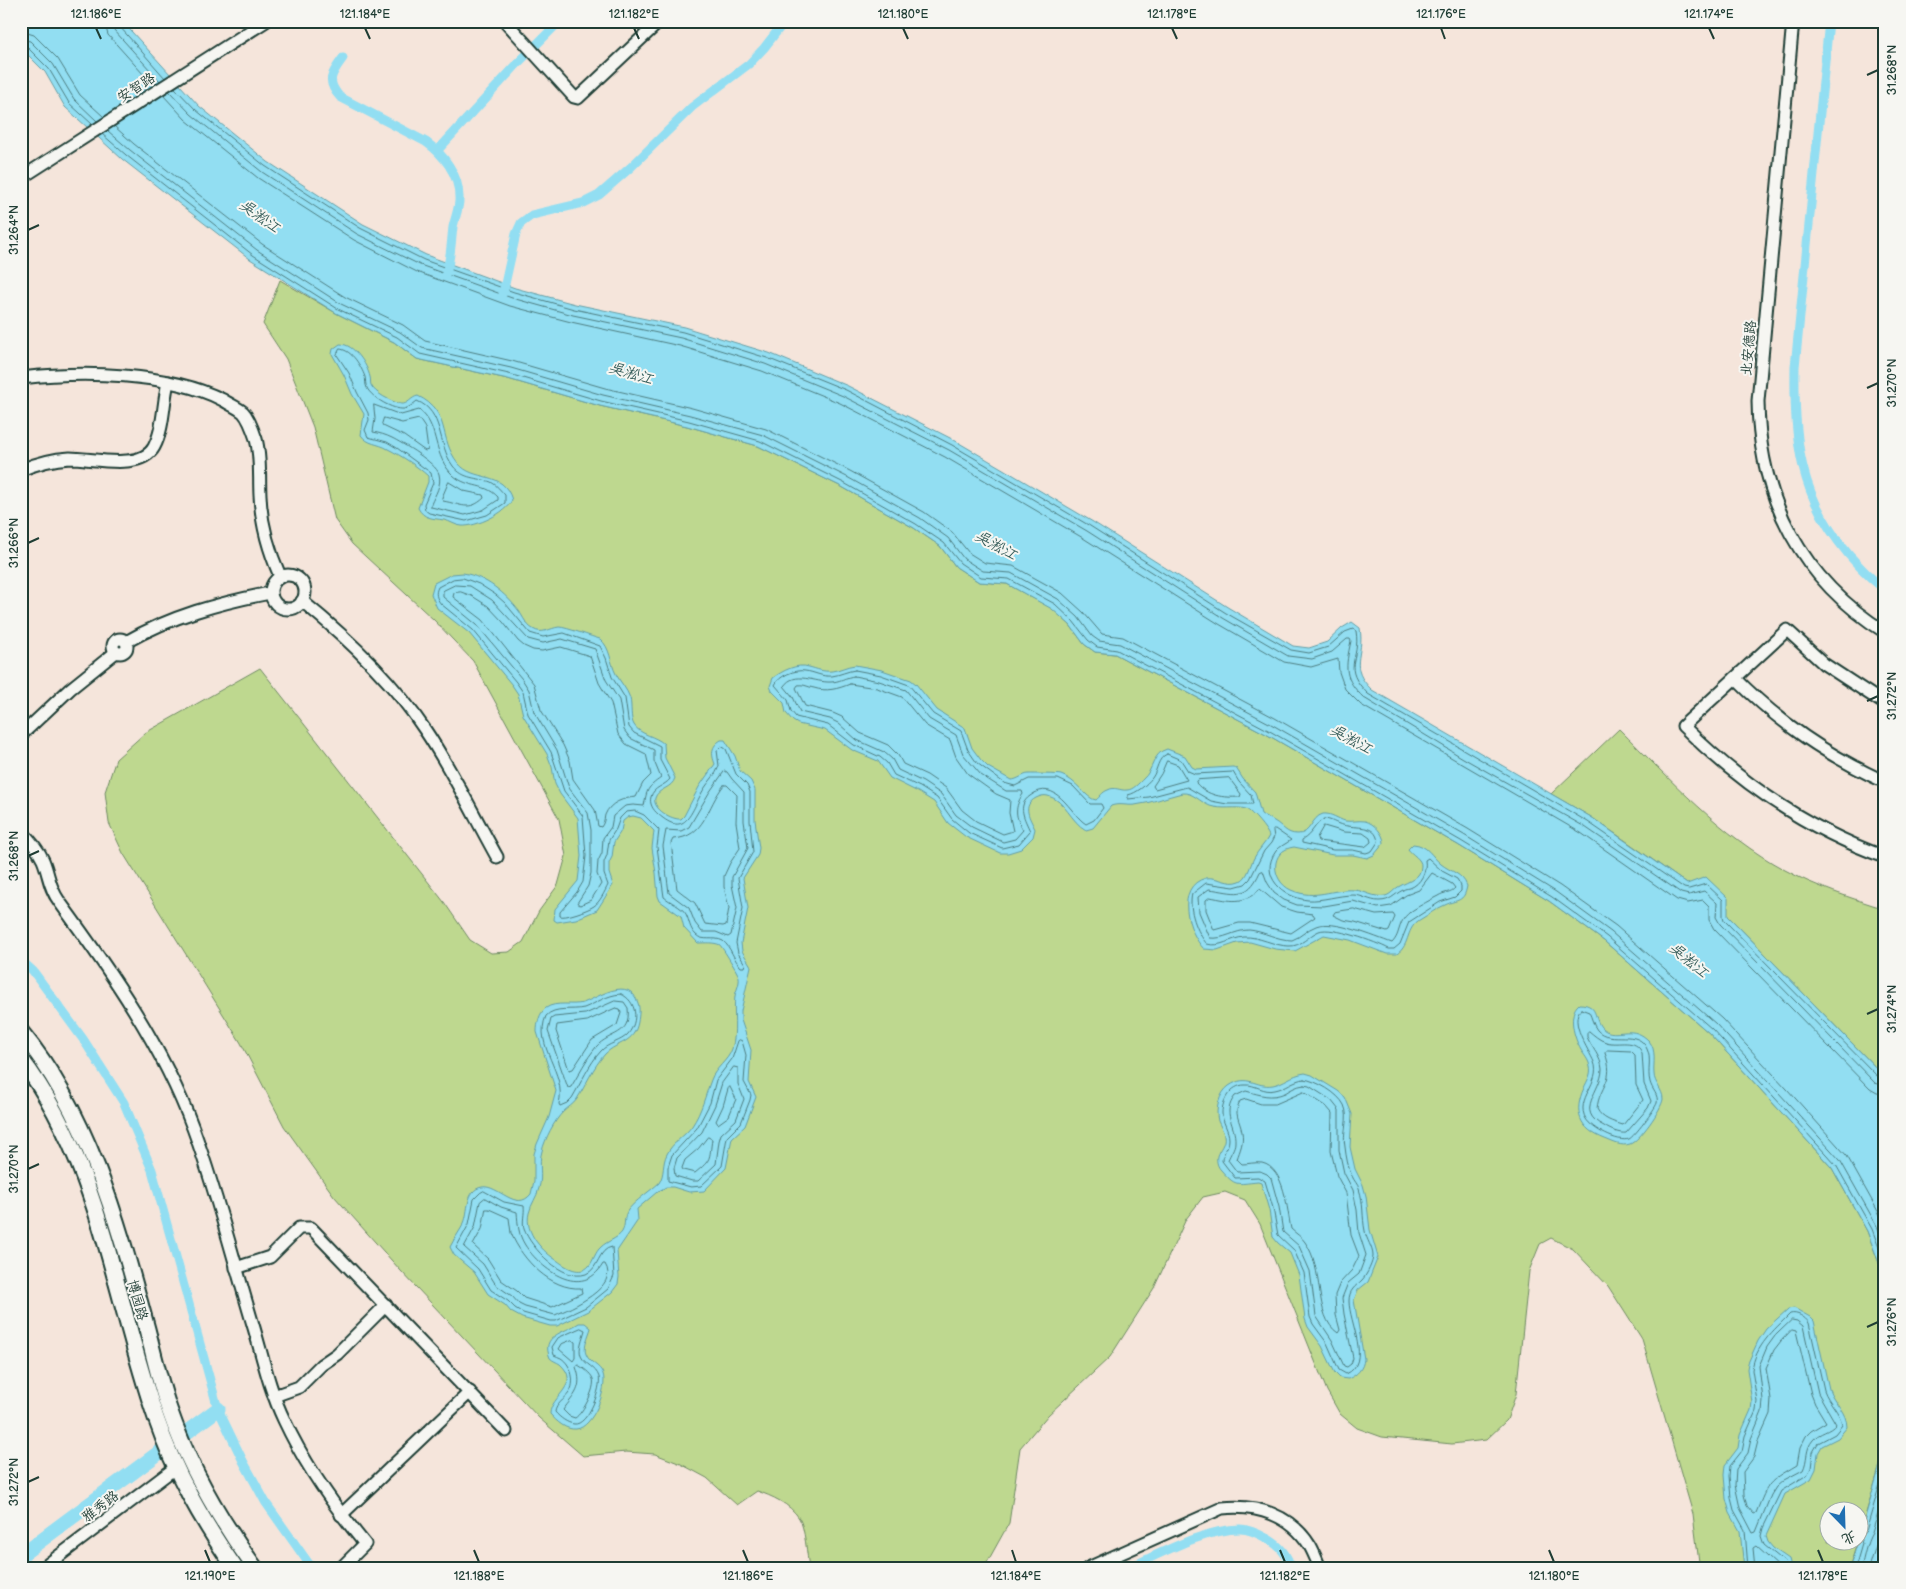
<svg xmlns="http://www.w3.org/2000/svg" width="1906" height="1589" viewBox="0 0 1906 1589" font-family="'Balsamiq Sans','LXGW WenKai TC',sans-serif">
  <style>
    .green { fill: #bed88f; stroke: #6e8a62 }
    .water { fill: #92def2; stroke: #649ea6 }
    .lines { fill: none; stroke-linecap: round; stroke-linejoin: round }
    .shore { stroke: #4d7d80; stroke-width: 1 }
    .canal { stroke: #92def2; stroke-width: 9 }
    .river { stroke: #92def2; stroke-width: 15 }
    .minor-casing { stroke: #1f3d34; stroke-width: 15 }
    .major-casing { stroke: #1f3d34; stroke-width: 19 }
    .minor { stroke: #f6f6f2; stroke-width: 11 }
    .major { stroke: #f6f6f2; stroke-width: 15 }
    .ticks { fill: none; stroke: #1f3d34; stroke-width: 2 }
    .labels { text-anchor: middle; stroke-width: 4; stroke-linejoin: round; paint-order: stroke }
    .street-label { font-size: 14px; fill: #1f3d34; stroke: #f6f6f2 }
    .water-label { font-size: 15px; font-style: italic; fill: #365d5a; stroke: #f6f6f2 }
    .neatline { fill: none; stroke: #1f3d34; stroke-width: 2 }
    .ticks-label { font-size: 12px; text-anchor: middle; fill: #1f3d34 }
  </style>
  <rect width="100%" height="100%" fill="#f5e5db"/>
  <filter id="ink" filterUnits="userSpaceOnUse"><feTurbulence type="fractalNoise" baseFrequency=".02" numOctaves="2"/><feDisplacementMap in="SourceGraphic" scale="10" xChannelSelector="R" yChannelSelector="G"/><feConvolveMatrix kernelMatrix="1 2 1 2 8 2 1 2 1" color-interpolation-filters="sRGB"/></filter>
  <g filter="url(#ink)">
    <!-- green -->
    <g class="green">
      <path d="M 280,280 L 336,313 L 394,342 L 417,359 L 508,379 L 600,406 L 687,426 L 758,446 L 842,487 L 914,528 L 940,546 L 956,567 L 979,582 L 1007,584 L 1053,609 L 1070,625 L 1084,644 L 1095,652 L 1115,654 L 1266,734 L 1458,845 L 1549,901 L 1604,941 L 1709,1033 L 1832,1168 L 1867,1231 L 1885,1279 L 1885,1448 L 1859,1537 L 1858,1512 L 1828,1512 L 1828,1542 L 1857,1542 L 1849,1568 L 1701,1568 L 1699,1563 L 1693,1514 L 1642,1339 L 1608,1286 L 1573,1249 L 1551,1238 L 1540,1244 L 1529,1271 L 1516,1394 L 1507,1420 L 1486,1440 L 1452,1444 L 1382,1437 L 1357,1428 L 1340,1414 L 1327,1391 L 1260,1224 L 1245,1200 L 1225,1192 L 1203,1197 L 1186,1219 L 1154,1288 L 1110,1357 L 1048,1415 L 1020,1448 L 1009,1523 L 984,1568 L 809,1568 C 807,1556 805,1527 799,1518 C 790,1504 772,1496 757,1491 L 737,1505 L 707,1478 L 681,1464 L 655,1454 L 626,1452 L 583,1456 L 539,1418 L 401,1271 L 334,1196 L 284,1126 L 241,1043 L 123,853 L 109,823 L 105,792 L 116,759 L 145,733 L 260,668 L 444,902 L 470,940 L 491,953 L 509,952 L 523,942 L 539,911 L 558,885 L 566,856 L 559,819 L 473,661 L 434,620 L 352,544 L 335,520 L 313,427 L 286,359 L 263,324 Z"/>
      <path d="M 1619,729 C 1671,780 1720,835 1785,870 C 1816,887 1851,898 1885,909 L 1885,1077 L 1728,916 L 1687,884 L 1626,841 L 1591,817 L 1551,794 Z"/>
    </g>
    <!-- water -->
    <g class="water">
      <path d="M 21,21 L 122,21 L 199,106 L 268,162 L 363,224 L 426,255 L 515,288 L 575,304 L 684,327 L 769,353 L 848,386 L 954,440 L 1093,522 L 1229,608 L 1293,646 L 1309,648 L 1327,642 L 1342,628 L 1352,622 L 1360,628 C 1365,657 1347,666 1372,690 L 1591,817 L 1687,884 L 1706,877 L 1728,898 L 1728,916 L 1885,1077 L 1885,1279 L 1867,1231 L 1832,1168 L 1709,1033 L 1604,941 L 1549,901 L 1458,845 L 1266,734 L 1115,654 L 1095,652 L 1084,644 L 1070,625 L 1052,609 L 1007,584 L 979,582 L 956,567 L 940,546 L 914,528 L 842,487 L 758,446 L 687,426 L 600,406 L 508,379 L 417,359 L 394,342 L 336,313 L 250,259 L 122,159 L 65,107 L 45,72 L 21,48 Z"/>
      <path d="M 340,344 C 354,344 367,364 370,377 C 371,380 370,382 371,385 C 374,393 392,402 401,404 C 408,405 411,397 418,396 C 451,412 438,438 458,463 C 474,483 503,469 512,500 C 506,513 476,527 462,526 C 456,526 450,521 444,520 C 432,518 424,519 418,508 L 428,482 L 428,476 C 417,466 402,456 388,449 C 378,443 368,445 361,435 L 364,414 L 352,394 L 344,375 L 332,354 L 333,349 Z"/>
      <path d="M 463,573 C 486,577 505,593 519,611 C 523,617 527,626 533,629 C 542,635 550,628 559,627 C 566,627 592,637 600,639 C 611,648 610,663 616,674 C 620,682 627,689 630,698 C 632,707 630,718 634,725 C 640,735 656,736 664,744 L 665,758 L 675,778 C 672,789 658,788 655,798 C 652,809 672,820 681,819 L 684,816 L 699,787 L 715,764 C 711,754 711,746 721,740 L 725,740 L 735,756 L 740,771 L 751,781 L 755,790 L 755,820 L 759,848 L 758,855 L 743,878 L 748,908 L 741,943 L 742,951 L 751,966 L 741,1011 L 741,1020 L 751,1050 L 749,1082 L 756,1097 L 745,1126 L 732,1138 L 726,1168 L 704,1191 L 689,1192 L 673,1187 L 666,1187 L 657,1192 L 637,1209 L 638,1220 L 617,1251 L 619,1277 L 618,1284 L 612,1292 L 588,1311 L 557,1326 L 550,1326 L 522,1318 L 511,1312 L 505,1305 L 488,1294 L 474,1272 L 454,1255 L 450,1247 C 454,1239 460,1231 464,1223 C 469,1212 465,1190 482,1187 C 498,1184 516,1213 531,1194 L 534,1181 L 534,1154 L 537,1144 L 549,1117 L 556,1091 L 537,1032 C 537,1024 539,1013 546,1008 C 556,1001 572,1006 583,1003 C 599,997 629,975 638,1003 C 640,1009 639,1015 638,1022 C 634,1044 618,1041 605,1054 C 593,1067 586,1085 577,1099 C 573,1105 568,1107 563,1112 C 554,1121 545,1139 542,1151 C 538,1164 543,1176 539,1188 C 537,1197 531,1204 529,1213 C 524,1233 543,1252 558,1261 C 566,1267 580,1276 589,1266 C 594,1260 595,1252 601,1247 C 607,1241 617,1239 622,1232 C 626,1225 623,1217 628,1210 C 636,1200 649,1192 659,1183 C 665,1174 662,1163 667,1154 C 672,1143 685,1136 692,1126 C 702,1111 705,1096 711,1080 C 715,1068 728,1061 732,1049 C 737,1032 733,1013 735,996 C 736,990 740,984 739,977 C 739,974 722,947 720,945 C 714,942 705,943 698,943 L 684,928 L 681,916 L 660,901 L 658,896 L 656,873 L 652,848 L 654,831 L 641,818 L 633,816 L 628,817 L 623,821 L 621,831 L 614,842 L 612,857 L 609,863 L 609,873 L 613,885 L 597,910 L 576,919 L 557,922 L 554,920 L 555,909 L 578,881 L 581,856 L 578,818 L 560,794 L 555,784 L 552,767 L 547,754 L 523,715 L 518,694 L 512,685 L 469,633 L 437,608 L 431,594 L 434,583 L 452,574 Z"/>
      <path d="M 855,665 L 882,670 L 911,680 L 916,684 L 937,710 L 965,728 L 972,748 L 981,760 L 988,767 L 1011,780 C 1018,780 1023,774 1029,774 C 1034,774 1058,774 1061,775 C 1077,780 1086,799 1096,800 C 1100,797 1102,792 1108,790 C 1115,786 1120,791 1127,790 C 1133,790 1139,783 1143,779 C 1154,770 1152,753 1167,749 L 1185,756 L 1192,767 L 1196,769 L 1233,767 L 1236,768 L 1243,779 L 1255,792 L 1261,814 C 1265,817 1270,818 1274,821 C 1283,826 1286,834 1297,834 C 1311,835 1311,817 1323,814 C 1331,813 1338,819 1345,821 C 1352,822 1358,820 1365,821 C 1374,823 1384,834 1384,843 L 1374,855 L 1367,858 L 1353,855 L 1333,855 L 1294,847 C 1269,850 1271,881 1291,890 C 1316,901 1332,888 1355,890 C 1365,891 1374,898 1385,896 C 1391,895 1395,888 1400,886 C 1408,881 1421,879 1421,866 C 1422,859 1411,854 1408,849 L 1413,844 C 1428,845 1431,856 1441,864 C 1451,872 1462,873 1467,886 C 1464,903 1457,899 1445,905 C 1437,908 1428,915 1421,919 C 1405,928 1411,944 1397,954 L 1387,954 L 1350,940 L 1324,935 L 1295,951 L 1275,949 L 1250,942 L 1237,943 L 1217,950 L 1204,949 C 1188,933 1174,886 1206,878 C 1217,876 1229,886 1240,881 C 1248,878 1250,865 1254,858 C 1258,850 1265,844 1269,836 C 1267,830 1252,812 1246,809 C 1236,806 1222,810 1210,806 C 1200,802 1193,792 1182,793 C 1166,797 1151,803 1135,805 C 1127,806 1119,803 1111,806 L 1093,828 L 1086,830 C 1071,822 1065,800 1048,796 C 1044,795 1040,796 1036,798 C 1021,806 1030,818 1035,829 L 1033,837 L 1021,849 L 1008,853 L 1000,853 L 966,837 L 948,823 L 934,802 L 918,792 L 890,778 L 878,761 L 852,750 L 825,730 L 798,724 L 793,721 L 786,713 L 784,703 L 772,691 L 770,686 L 773,678 C 782,671 797,663 809,667 C 817,669 823,672 832,671 C 840,670 846,666 855,665 Z"/>
      <path d="M 1579,1004 C 1602,1004 1591,1023 1606,1031 C 1619,1037 1633,1024 1649,1041 C 1657,1050 1653,1064 1654,1074 C 1654,1083 1663,1090 1663,1099 C 1662,1109 1639,1141 1630,1144 C 1621,1147 1613,1142 1605,1139 C 1579,1129 1573,1112 1584,1088 C 1587,1081 1592,1074 1590,1067 C 1589,1060 1584,1055 1581,1050 C 1574,1038 1567,1014 1579,1004 Z"/>
      <path d="M 1305,1073 L 1312,1075 L 1338,1091 L 1345,1097 L 1352,1114 L 1350,1147 L 1355,1169 L 1363,1185 L 1366,1196 L 1370,1230 L 1378,1257 L 1368,1282 L 1358,1290 L 1354,1300 L 1364,1359 C 1363,1369 1357,1375 1348,1379 L 1340,1378 L 1335,1373 L 1322,1346 L 1308,1327 L 1305,1319 L 1299,1275 L 1290,1253 L 1278,1243 L 1273,1237 L 1269,1210 L 1261,1183 L 1258,1182 C 1236,1184 1236,1187 1221,1170 C 1218,1167 1216,1162 1217,1156 C 1219,1149 1226,1144 1224,1135 C 1223,1130 1220,1126 1218,1121 C 1215,1110 1219,1093 1229,1086 C 1248,1073 1255,1088 1273,1085 C 1284,1083 1291,1075 1305,1073 Z"/>
      <path d="M 1794,1308 L 1810,1317 L 1814,1321 L 1829,1389 C 1834,1403 1847,1412 1847,1427 L 1838,1438 L 1822,1446 L 1818,1453 L 1816,1469 L 1811,1479 L 1785,1494 L 1766,1536 L 1768,1542 L 1773,1548 L 1789,1559 L 1791,1567 L 1744,1568 L 1740,1531 L 1730,1513 L 1726,1499 L 1724,1475 L 1725,1465 L 1738,1448 L 1740,1435 L 1751,1410 L 1752,1402 L 1747,1369 L 1748,1363 L 1758,1341 L 1766,1329 L 1788,1309 Z"/>
      <path d="M 579,1323 L 585,1323 L 591,1328 C 589,1335 583,1347 586,1354 C 589,1363 600,1365 603,1374 C 608,1388 593,1428 576,1429 C 566,1430 557,1422 550,1414 C 550,1396 583,1385 560,1364 C 557,1362 553,1361 550,1358 C 540,1335 564,1333 579,1323 Z"/>
      <path d="M 1885,1448 L 1885,1568 L 1849,1568 L 1858,1542 Z"/>
    </g>
    <g class="lines">
      <!-- shore -->
      <g class="shore">
        <path d="M 104,21 L 108,35 L 153,85"/>
        <path d="M 112,21 L 114,30 L 160,81"/>
        <path d="M 118,21 L 120,27 L 165,78"/>
        <path d="M 21,31 L 34,35 L 58,59 L 80,95 L 104,117"/>
        <path d="M 21,39 L 30,41 L 53,64 L 74,99 L 97,121"/>
        <path d="M 21,45 L 27,47 L 49,69 L 69,103 L 92,124"/>
        <path d="M 175,88 L 196,110 L 265,166 L 360,228 L 424,260 L 514,292 L 574,309 L 683,332 L 767,358 L 846,390 L 952,445 L 1090,526 L 1226,613 L 1291,650 L 1309,653 L 1328,647 L 1345,632 L 1353,629 L 1356,631 C 1361,661 1340,666 1368,694 L 1588,822 L 1684,888 L 1689,889 L 1706,884 L 1723,900 L 1723,916 L 1724,920 L 1879,1078 L 1885,1080"/>
        <path d="M 169,91 L 191,114 L 262,172 L 357,234 L 420,265 L 512,298 L 573,315 L 681,338 L 765,364 L 843,396 L 949,450 L 1087,531 L 1223,618 L 1288,656 L 1312,659 L 1332,652 L 1347,639 L 1350,639 L 1351,641 C 1345,668 1343,678 1364,698 L 1463,758 L 1585,827 L 1681,893 L 1689,895 L 1704,891 L 1717,903 L 1716,917 L 1720,924 L 1875,1083 L 1885,1086"/>
        <path d="M 163,95 L 186,120 L 258,178 L 354,240 L 417,272 L 510,306 L 571,322 L 680,346 L 762,371 L 840,403 L 945,457 L 1083,538 L 1219,624 L 1284,662 L 1311,667 L 1338,659 L 1339,672 L 1345,689 L 1361,705 L 1581,833 L 1677,900 L 1688,903 L 1703,900 L 1709,906 L 1709,920 L 1714,929 L 1870,1089 L 1877,1093 L 1885,1094"/>
        <path d="M 114,126 L 134,144 L 262,244 L 345,297 L 403,325 L 425,341 L 512,361 L 605,388 L 692,408 L 766,429 L 850,471 L 924,512 L 952,532 L 969,553 L 985,563 L 1013,566 L 1062,593 L 1083,612 L 1102,634 L 1123,637 L 1275,718 L 1468,829 L 1560,886 L 1616,926 L 1722,1019 L 1787,1089 L 1847,1156 L 1885,1224"/>
        <path d="M 108,131 L 130,150 L 257,250 L 341,304 L 400,332 L 422,348 L 511,368 L 603,395 L 690,415 L 763,435 L 847,477 L 920,518 L 948,538 L 964,559 L 983,571 L 1011,573 L 1058,599 L 1078,617 L 1092,636 L 1099,641 L 1120,644 L 1271,724 L 1464,835 L 1556,892 L 1611,932 L 1716,1024 L 1840,1160 L 1877,1226 L 1885,1246"/>
        <path d="M 102,134 L 126,155 L 253,255 L 338,309 L 397,337 L 420,354 L 509,374 L 601,401 L 689,421 L 760,441 L 844,483 L 916,524 L 944,543 L 960,563 L 981,577 L 1009,579 L 1055,604 L 1073,621 L 1088,640 L 1097,647 L 1117,650 L 1268,730 L 1461,841 L 1552,897 L 1607,937 L 1712,1029 L 1836,1165 L 1872,1229 L 1885,1264"/>
        <path d="M 340,349 C 352,350 361,366 365,377 C 366,381 365,384 367,388 C 372,398 393,410 404,409 C 409,408 413,404 417,401 C 444,412 437,444 453,466 C 464,480 477,477 491,482 C 497,485 501,491 505,495 L 505,503 L 487,515 L 466,521 L 429,513 L 425,510 L 424,504 L 433,483 L 431,473 L 397,448 L 387,442 L 368,437 L 365,430 L 369,420 L 368,413 L 357,392 L 349,373 L 337,355 Z"/>
        <path d="M 374,405 L 401,415 L 419,410 C 439,425 432,451 450,472 C 466,490 483,481 498,497 L 498,500 L 483,510 L 465,515 L 431,507 L 431,504 C 435,495 442,485 439,474 C 436,463 402,443 392,438 C 386,435 379,433 373,432 L 375,419 Z"/>
        <path d="M 384,418 L 402,423 L 419,419 L 425,428 L 428,450 L 425,451 L 404,436 L 383,426 L 382,424 Z"/>
        <path d="M 449,482 L 464,491 L 483,495 L 484,498 C 469,512 461,504 443,501 L 442,498 Z"/>
        <path d="M 463,578 L 479,584 L 496,595 L 505,603 L 530,633 L 543,637 L 564,633 L 600,646 L 606,658 L 612,677 L 625,698 L 629,727 L 634,733 L 660,746 L 660,760 L 670,779 C 665,786 653,787 651,797 C 649,803 653,810 658,814 C 687,840 691,810 704,789 C 709,781 716,775 719,766 L 717,750 L 721,746 L 726,749 L 736,774 L 747,785 L 750,792 L 750,821 L 753,852 L 738,878 L 743,908 L 736,943 L 738,953 L 745,964 L 744,967 L 741,967 C 733,959 731,947 723,941 C 714,936 703,942 696,935 C 689,928 690,922 686,914 C 682,907 670,902 664,897 L 657,847 L 659,830 L 644,815 L 635,811 L 626,812 L 620,818 L 616,829 L 609,840 L 607,855 L 604,862 L 604,874 L 608,885 C 605,891 600,902 594,906 C 588,910 566,918 560,916 L 560,912 L 577,892 L 583,882 L 586,856 L 583,816 L 564,791 L 551,752 L 528,714 L 523,692 L 516,682 L 473,630 L 441,604 C 436,598 435,593 438,587 L 453,579 Z"/>
        <path d="M 455,585 L 470,586 L 492,600 L 528,639 L 543,643 L 562,639 L 595,649 L 606,680 L 619,700 L 624,730 L 630,738 L 654,750 L 654,761 L 661,778 C 647,788 647,789 644,806 L 633,805 L 625,806 L 613,816 L 611,827 L 603,838 L 602,853 L 598,861 L 597,874 L 601,884 L 591,900 L 580,905 L 577,903 L 588,886 L 591,873 L 591,830 L 588,813 L 569,788 L 557,750 L 534,712 L 529,690 L 522,679 L 477,625 L 443,597 L 443,591 Z"/>
        <path d="M 461,592 L 472,596 L 488,606 L 503,622 L 518,641 L 524,646 L 533,650 L 542,651 L 561,647 L 590,656 L 599,683 L 611,703 L 618,734 L 626,744 L 646,754 L 651,775 L 643,783 L 636,797 C 624,798 610,802 605,815 C 604,820 604,823 601,827 L 598,826 L 595,810 L 573,779 L 570,761 L 563,745 L 541,710 L 534,684 L 483,620 L 453,597 L 454,593 Z"/>
        <path d="M 855,670 L 881,675 L 909,685 L 933,714 L 961,731 L 968,750 L 977,763 L 1004,783 L 1015,786 L 1029,779 L 1058,779 L 1073,786 L 1090,804 L 1101,804 L 1103,808 L 1094,820 L 1086,824 C 1070,814 1056,776 1030,796 C 1016,806 1025,819 1030,831 L 1019,844 L 1002,848 L 969,833 L 952,819 L 937,798 L 920,787 L 894,775 L 887,763 L 880,757 L 854,745 L 828,725 L 796,717 L 791,711 L 788,700 L 775,685 C 778,676 796,669 805,671 C 815,672 821,677 832,676 C 840,675 847,671 855,670 Z"/>
        <path d="M 854,676 L 879,681 L 906,690 L 929,719 L 956,735 L 963,754 L 981,775 L 1006,791 L 1022,791 L 1023,794 C 1014,807 1015,817 1023,830 L 1015,839 L 1003,842 L 972,827 L 956,815 L 941,794 L 923,782 L 898,770 L 892,759 L 884,752 L 857,740 L 838,723 L 830,719 L 800,712 L 793,697 L 784,686 C 795,670 815,683 831,682 C 839,682 846,677 854,676 Z"/>
        <path d="M 850,684 L 877,688 L 902,697 L 925,725 L 950,740 L 956,757 L 968,774 L 996,794 L 1010,800 L 1009,813 L 1013,831 L 1003,834 L 976,821 L 962,810 L 946,788 L 927,775 L 903,764 L 898,755 L 888,745 L 860,733 L 842,717 L 833,713 L 805,706 L 796,688 L 798,685 C 804,684 808,687 814,688 C 826,692 838,689 850,684 Z"/>
        <path d="M 1167,754 L 1181,760 L 1188,771 L 1195,774 L 1233,772 L 1239,782 L 1251,795 L 1253,804 L 1227,804 L 1211,801 L 1187,787 L 1149,797 L 1128,799 L 1128,795 C 1137,793 1146,785 1152,778 C 1158,770 1157,758 1167,754 Z"/>
        <path d="M 1167,761 L 1178,765 L 1187,780 L 1155,789 L 1153,786 L 1161,774 Z"/>
        <path d="M 725,771 L 727,772 L 732,779 L 744,792 L 744,821 L 748,848 L 732,877 L 732,885 L 737,908 L 731,935 L 728,937 L 716,932 L 702,932 L 695,923 L 689,908 L 669,893 L 663,846 L 666,830 L 681,831 L 689,827 L 709,793 Z"/>
        <path d="M 1229,778 L 1241,794 L 1240,797 C 1223,798 1207,796 1196,783 L 1198,780 Z"/>
        <path d="M 724,785 L 727,785 L 737,795 L 736,822 L 740,848 L 730,863 L 724,876 L 724,887 L 729,908 L 726,925 L 723,926 L 705,924 L 695,903 L 677,889 L 671,843 L 673,839 C 706,837 706,807 724,785 Z"/>
        <path d="M 1324,819 C 1331,819 1336,824 1343,825 C 1356,829 1376,823 1378,842 L 1372,851 L 1366,853 L 1353,850 L 1333,850 L 1302,843 L 1302,840 C 1313,834 1314,824 1324,819 Z"/>
        <path d="M 1324,826 L 1344,832 L 1363,833 L 1370,838 L 1371,842 L 1365,847 L 1318,841 L 1317,838 Z"/>
        <path d="M 1275,829 L 1291,840 C 1286,844 1280,846 1276,851 C 1258,876 1284,898 1308,900 C 1323,901 1338,895 1353,895 C 1362,895 1370,901 1379,901 C 1391,901 1393,895 1403,890 C 1406,888 1406,889 1410,888 C 1421,884 1427,871 1425,860 L 1428,858 L 1442,871 L 1457,879 L 1461,886 L 1461,891 L 1455,897 L 1440,902 L 1409,922 L 1400,944 L 1394,949 L 1389,949 C 1376,942 1332,926 1319,931 C 1309,935 1301,947 1289,946 C 1274,946 1259,936 1244,937 C 1231,938 1220,948 1207,944 C 1197,933 1188,909 1192,894 L 1206,883 L 1234,887 L 1245,884 L 1250,879 L 1264,851 L 1271,843 L 1274,837 L 1273,831 Z"/>
        <path d="M 1263,871 L 1267,882 L 1274,893 L 1284,900 L 1297,905 L 1324,906 L 1353,901 L 1378,908 L 1391,906 L 1406,895 L 1419,890 L 1432,873 L 1452,884 L 1455,888 C 1451,893 1444,892 1438,896 C 1430,900 1421,905 1413,910 C 1396,921 1402,933 1392,943 C 1375,937 1333,919 1316,926 C 1307,929 1301,937 1292,940 C 1277,940 1263,931 1249,930 C 1235,930 1223,940 1210,938 L 1199,912 L 1198,897 L 1209,889 C 1235,892 1247,901 1260,872 Z"/>
        <path d="M 1260,889 L 1281,907 L 1297,912 L 1313,914 L 1315,917 L 1291,933 L 1250,923 L 1239,923 L 1214,930 L 1206,910 L 1206,900 L 1210,897 C 1231,901 1244,905 1260,889 Z"/>
        <path d="M 1354,909 L 1376,915 L 1393,914 L 1395,917 L 1389,931 L 1387,932 L 1355,922 L 1343,920 L 1333,915 L 1335,912 Z"/>
        <path d="M 621,994 C 637,1001 639,1021 628,1034 C 621,1042 608,1043 601,1051 C 589,1064 581,1083 572,1098 L 567,1103 L 560,1106 L 559,1104 C 567,1072 533,1047 546,1016 C 555,1006 572,1011 584,1008 C 597,1003 606,995 621,994 Z"/>
        <path d="M 615,1001 L 624,1002 L 628,1008 C 631,1037 610,1031 596,1047 C 586,1059 579,1074 571,1087 L 568,1088 L 548,1031 L 551,1019 L 554,1017 L 585,1014 Z"/>
        <path d="M 616,1008 L 620,1009 L 621,1013 L 617,1025 L 592,1040 L 573,1069 L 569,1070 L 556,1031 L 557,1025 L 587,1021 Z"/>
        <path d="M 1581,1009 L 1589,1012 C 1592,1018 1593,1025 1597,1030 C 1610,1045 1638,1027 1647,1049 C 1652,1059 1647,1071 1650,1082 C 1652,1090 1659,1095 1657,1103 C 1655,1109 1634,1137 1629,1139 C 1618,1143 1592,1129 1586,1119 C 1574,1099 1602,1082 1594,1062 C 1589,1050 1568,1021 1581,1009 Z"/>
        <path d="M 1589,1031 C 1594,1035 1599,1040 1606,1042 C 1618,1046 1636,1037 1642,1053 L 1644,1084 L 1651,1101 L 1648,1108 L 1626,1133 C 1620,1134 1610,1130 1604,1126 C 1573,1111 1602,1091 1602,1069 C 1601,1057 1592,1048 1587,1037 L 1587,1033 Z"/>
        <path d="M 740,1040 L 742,1041 L 746,1055 L 744,1082 L 751,1095 L 750,1100 L 741,1123 L 727,1137 L 722,1166 L 701,1186 L 691,1187 L 668,1181 L 668,1167 L 672,1155 L 697,1128 L 710,1103 L 716,1080 L 732,1059 L 738,1041 Z"/>
        <path d="M 1608,1050 L 1631,1051 L 1635,1055 L 1636,1085 L 1643,1100 L 1623,1125 C 1613,1122 1602,1119 1597,1109 C 1599,1085 1616,1082 1605,1053 Z"/>
        <path d="M 734,1067 L 738,1068 L 738,1084 L 744,1099 L 736,1120 L 721,1134 L 719,1141 L 716,1164 L 698,1181 L 692,1181 L 675,1176 L 674,1168 L 677,1158 L 702,1132 L 715,1105 L 722,1083 Z"/>
        <path d="M 1304,1079 C 1317,1081 1338,1093 1344,1105 C 1350,1118 1342,1133 1345,1147 C 1346,1156 1348,1168 1352,1176 C 1354,1181 1358,1184 1359,1189 C 1364,1203 1362,1217 1365,1231 C 1366,1239 1373,1248 1373,1256 C 1373,1262 1367,1275 1362,1280 C 1355,1287 1349,1290 1349,1301 C 1349,1322 1372,1363 1346,1374 L 1339,1370 L 1327,1343 L 1313,1324 L 1310,1317 L 1304,1273 L 1294,1250 L 1278,1235 L 1273,1208 L 1265,1181 L 1258,1177 L 1235,1178 L 1222,1161 C 1222,1153 1229,1148 1229,1139 C 1229,1130 1222,1122 1222,1113 C 1222,1100 1231,1085 1245,1085 C 1255,1084 1264,1093 1275,1090 C 1286,1088 1293,1080 1304,1079 Z"/>
        <path d="M 1304,1085 L 1309,1086 L 1331,1100 L 1339,1110 L 1339,1150 L 1344,1173 L 1353,1190 L 1357,1210 L 1359,1233 L 1366,1255 L 1359,1274 L 1348,1283 L 1342,1298 L 1344,1314 L 1353,1358 L 1351,1364 L 1347,1367 L 1344,1366 L 1332,1340 L 1316,1316 L 1310,1271 L 1299,1246 L 1283,1232 L 1279,1207 L 1271,1178 L 1267,1174 L 1260,1171 L 1237,1172 L 1228,1160 C 1230,1154 1235,1148 1235,1142 C 1236,1124 1221,1114 1235,1096 L 1246,1091 C 1261,1095 1271,1099 1285,1093 C 1292,1089 1296,1086 1304,1085 Z"/>
        <path d="M 730,1087 L 736,1099 L 729,1116 L 718,1124 L 716,1121 L 723,1106 L 728,1089 Z"/>
        <path d="M 1304,1092 L 1326,1106 L 1332,1113 L 1331,1151 L 1337,1176 L 1346,1193 L 1351,1235 L 1359,1256 L 1352,1270 L 1340,1283 L 1335,1295 L 1336,1315 L 1340,1330 L 1338,1333 C 1313,1316 1325,1269 1305,1242 C 1302,1237 1295,1233 1291,1229 C 1287,1210 1285,1168 1262,1163 C 1255,1162 1248,1164 1242,1164 L 1237,1159 C 1240,1150 1244,1142 1242,1132 C 1240,1120 1233,1114 1240,1101 L 1246,1099 L 1261,1104 L 1275,1104 Z"/>
        <path d="M 708,1137 L 712,1139 C 709,1160 712,1159 695,1173 L 683,1170 L 682,1168 L 685,1160 L 698,1149 Z"/>
        <path d="M 484,1191 L 504,1202 L 524,1206 C 525,1213 522,1221 524,1229 C 531,1248 563,1282 586,1274 C 599,1269 598,1249 612,1247 L 614,1276 L 608,1289 L 586,1307 L 556,1321 L 551,1321 L 523,1313 L 515,1308 L 508,1301 L 491,1290 L 478,1269 L 456,1248 L 469,1224 L 474,1199 L 480,1193 Z"/>
        <path d="M 485,1198 L 501,1207 L 517,1212 C 518,1224 518,1234 525,1245 C 541,1270 582,1300 603,1264 L 605,1264 C 620,1287 571,1308 555,1315 L 525,1307 L 519,1304 L 512,1296 L 496,1285 L 483,1264 L 464,1247 L 475,1227 L 480,1202 Z"/>
        <path d="M 486,1209 L 489,1209 L 509,1218 C 510,1223 510,1228 511,1233 C 522,1260 551,1290 581,1288 L 582,1293 L 552,1307 L 524,1298 L 517,1291 L 501,1280 L 488,1259 L 473,1245 L 482,1229 Z"/>
        <path d="M 1792,1320 L 1797,1321 L 1803,1326 L 1818,1393 L 1836,1424 C 1830,1432 1819,1432 1813,1440 C 1805,1449 1808,1460 1803,1470 L 1784,1480 L 1776,1487 L 1771,1495 L 1756,1532 L 1753,1533 L 1740,1508 L 1735,1485 L 1736,1469 L 1748,1453 L 1751,1439 L 1762,1412 L 1763,1400 L 1759,1366 L 1767,1347 L 1775,1336 Z"/>
        <path d="M 581,1328 L 585,1330 C 583,1338 578,1348 581,1356 C 585,1365 596,1367 599,1377 C 602,1387 588,1426 574,1424 C 567,1423 560,1418 555,1412 C 556,1404 564,1400 569,1393 C 576,1383 572,1365 561,1358 C 559,1357 556,1356 554,1355 L 552,1347 L 558,1338 Z"/>
        <path d="M 1792,1330 L 1796,1331 L 1811,1394 L 1815,1404 L 1826,1422 L 1811,1431 L 1806,1436 L 1800,1448 L 1797,1465 C 1767,1483 1769,1481 1756,1513 L 1754,1514 L 1747,1506 L 1744,1495 L 1743,1472 L 1754,1457 L 1758,1441 L 1770,1414 L 1771,1399 L 1766,1368 L 1774,1350 L 1781,1341 Z"/>
        <path d="M 572,1340 L 575,1342 L 575,1358 L 573,1361 L 559,1349 L 562,1344 Z"/>
        <path d="M 578,1365 C 583,1368 591,1373 593,1379 C 596,1388 583,1413 575,1418 L 569,1416 L 563,1410 C 574,1395 584,1388 576,1367 Z"/>
        <path d="M 1748,1568 L 1745,1530 L 1734,1510 L 1731,1498 L 1729,1476 L 1730,1466 L 1742,1451 L 1745,1436 L 1756,1411 L 1757,1401 L 1752,1370 C 1755,1346 1774,1330 1790,1314 C 1797,1312 1805,1317 1809,1323 L 1824,1390 C 1828,1402 1841,1413 1842,1425 L 1835,1434 L 1818,1443 L 1813,1452 L 1811,1468 L 1807,1475 L 1781,1491 L 1763,1528 L 1761,1536 L 1764,1545 L 1785,1562 L 1787,1568"/>
        <path d="M 1755,1568 L 1753,1548 L 1756,1546 L 1780,1568"/>
        <path d="M 1855,1568 L 1862,1544 L 1860,1537 L 1866,1531 L 1885,1467"/>
        <path d="M 1861,1568 C 1864,1557 1866,1543 1872,1533 L 1885,1490"/>
        <path d="M 1869,1568 L 1885,1516"/>
      </g>
      <!-- canal -->
      <g class="canal">
        <path d="M 1829,21 L 1795,367 C 1794,441 1799,496 1849,555 C 1860,567 1871,580 1885,589"/>
        <path d="M 343,58 C 332,73 325,81 340,97 L 426,142 C 443,154 459,174 459,197 C 460,207 455,217 453,227 C 451,243 451,258 446,273"/>
        <path d="M 438,150 L 520,61 L 560,21"/>
        <path d="M 503,293 L 516,234 L 521,223 L 532,215 L 583,203 L 599,195 L 631,167 L 692,107 L 749,64 L 764,48 L 785,21"/>
        <path d="M 21,960 L 33,971 L 83,1039 L 124,1103 L 152,1170 L 218,1409 L 243,1461 L 266,1503 L 312,1568"/>
        <path d="M 1128,1568 C 1160,1554 1205,1529 1240,1529 C 1249,1529 1261,1535 1268,1539 C 1280,1546 1287,1554 1291,1568"/>
      </g>
      <!-- river -->
      <path class="river" d="M 21,1555 L 218,1409"/>
      <!-- minor casing -->
      <g class="minor-casing">
        <g id="minor">
          <path d="M 505,21 L 574,97 L 578,98 L 660,21"/>
          <path d="M 1793,21 L 1758,401 C 1759,499 1802,580 1885,632"/>
          <path d="M 21,178 L 266,21"/>
          <path d="M 21,378 C 82,371 168,372 223,400 C 229,404 237,407 243,412 C 249,418 253,430 256,439 C 261,457 259,477 260,495 C 261,523 269,551 280,576"/>
          <path d="M 21,470 C 37,463 53,459 70,458 C 93,458 141,471 154,447 C 164,428 163,403 168,382"/>
          <circle cx="288" cy="592" r="17"/>
          <path d="M 302,601 C 349,639 392,680 425,730 C 452,770 473,814 497,857"/>
          <circle cx="120" cy="646" r="7"/>
          <path d="M 126,642 C 171,616 219,603 270,593"/>
          <path d="M 1735,678 C 1781,724 1825,754 1885,782"/>
          <path d="M 1885,704 L 1824,664 L 1787,630 L 1683,726 C 1741,784 1807,829 1885,857"/>
          <path d="M 21,735 L 70,689 L 116,652"/>
          <path d="M 21,831 C 30,840 38,849 43,860 C 49,874 49,888 59,901 C 111,972 162,1045 193,1128 C 217,1193 234,1262 254,1328 C 263,1359 270,1391 284,1420 C 305,1465 333,1505 365,1544 L 341,1568"/>
          <path d="M 236,1268 L 270,1257 L 299,1228 L 311,1228 L 506,1431"/>
          <path d="M 274,1396 L 299,1387 L 321,1365 L 337,1354 L 386,1305"/>
          <path d="M 341,1515 L 470,1392"/>
          <path d="M 43,1568 L 175,1468"/>
          <path d="M 1088,1568 L 1222,1508 C 1257,1504 1291,1515 1310,1546 C 1314,1553 1317,1561 1320,1568"/>
        </g>
      </g>
      <!-- major casing -->
      <g class="major-casing">
        <g id="major">
          <path d="M 21,1032 C 90,1115 119,1227 147,1329 C 154,1356 160,1383 169,1409 C 189,1467 219,1519 255,1568"/>
          <path d="M 21,1059 C 100,1163 114,1297 156,1418 C 175,1473 201,1519 235,1568"/>
        </g>
      </g>
      <!-- minor -->
      <use href="#minor" class="minor"/>
      <!-- major -->
      <use href="#major" class="major"/>
    </g>
  </g>
  <!-- ticks -->
  <path class="ticks" d="M 96,28 L 101,39M 365,28 L 370,39M 634,28 L 639,39M 903,28 L 908,39M 1172,28 L 1177,39M 1441,28 L 1445,39M 1709,28 L 1714,39M 1867,75 L 1878,70M 28,230 L 39,225M 1867,388 L 1878,383M 28,543 L 39,538M 1867,701 L 1878,696M 28,856 L 39,851M 1867,1014 L 1878,1009M 28,1169 L 39,1164M 1867,1327 L 1878,1322M 28,1482 L 39,1477M 205,1550 L 210,1562M 474,1550 L 479,1562M 743,1550 L 748,1562M 1012,1550 L 1016,1562M 1280,1550 L 1285,1562M 1549,1550 L 1554,1562M 1818,1550 L 1823,1562"/>
  <g class="labels">
    <!-- street labels -->
    <g class="street-label">
      <text transform="translate(136 87) rotate(-33)" y="5">安智路</text>
      <text transform="translate(1748 348) rotate(-85)" y="5">北安德路</text>
      <text transform="translate(138 1300) rotate(74)" y="5">博园路</text>
      <text transform="translate(100 1506) rotate(-37)" y="5">雅秀路</text>
    </g>
    <!-- water labels -->
    <g class="water-label">
      <text transform="translate(260 216) rotate(36)" y="5">吴淞江</text>
      <text transform="translate(631 373) rotate(17)" y="5">吴淞江</text>
      <text transform="translate(996 545) rotate(29)" y="5">吴淞江</text>
      <text transform="translate(1351 739) rotate(29)" y="5">吴淞江</text>
      <text transform="translate(1689 960) rotate(40)" y="5">吴淞江</text>
    </g>
  </g>
  <!-- margin -->
  <rect width="1906" height="1589" fill="none" stroke="#f6f6f2" stroke-width="55"/>
  <!-- north arrow -->
  <g transform="translate(1844 1526) rotate(157)"><circle r="24" fill="#f6f6f2" stroke="#a0aca6"/>
  <path d="M0-4L9 19L0 12L-9 19Z" fill="#1f6fb2"/>
  <text y="-8" font-size="14" font-weight="bold" text-anchor="middle" fill="#1f3d34">北</text>
  </g>
  <rect x="28" y="28" width="1850" height="1534" class="neatline"/>
  <g class="ticks-label">
    <text x="96" y="18">121.186°E</text>
    <text x="365" y="18">121.184°E</text>
    <text x="634" y="18">121.182°E</text>
    <text x="903" y="18">121.180°E</text>
    <text x="1172" y="18">121.178°E</text>
    <text x="1441" y="18">121.176°E</text>
    <text x="1709" y="18">121.174°E</text>
    <text transform="translate(1892 70) rotate(-90)" y="4">31.268°N</text>
    <text transform="translate(14 230) rotate(-90)" y="4">31.264°N</text>
    <text transform="translate(1892 383) rotate(-90)" y="4">31.270°N</text>
    <text transform="translate(14 543) rotate(-90)" y="4">31.266°N</text>
    <text transform="translate(1892 696) rotate(-90)" y="4">31.272°N</text>
    <text transform="translate(14 856) rotate(-90)" y="4">31.268°N</text>
    <text transform="translate(1892 1009) rotate(-90)" y="4">31.274°N</text>
    <text transform="translate(14 1169) rotate(-90)" y="4">31.270°N</text>
    <text transform="translate(1892 1322) rotate(-90)" y="4">31.276°N</text>
    <text transform="translate(14 1482) rotate(-90)" y="4">31.272°N</text>
    <text x="210" y="1580">121.190°E</text>
    <text x="479" y="1580">121.188°E</text>
    <text x="748" y="1580">121.186°E</text>
    <text x="1016" y="1580">121.184°E</text>
    <text x="1285" y="1580">121.182°E</text>
    <text x="1554" y="1580">121.180°E</text>
    <text x="1823" y="1580">121.178°E</text>
  </g>
</svg>
